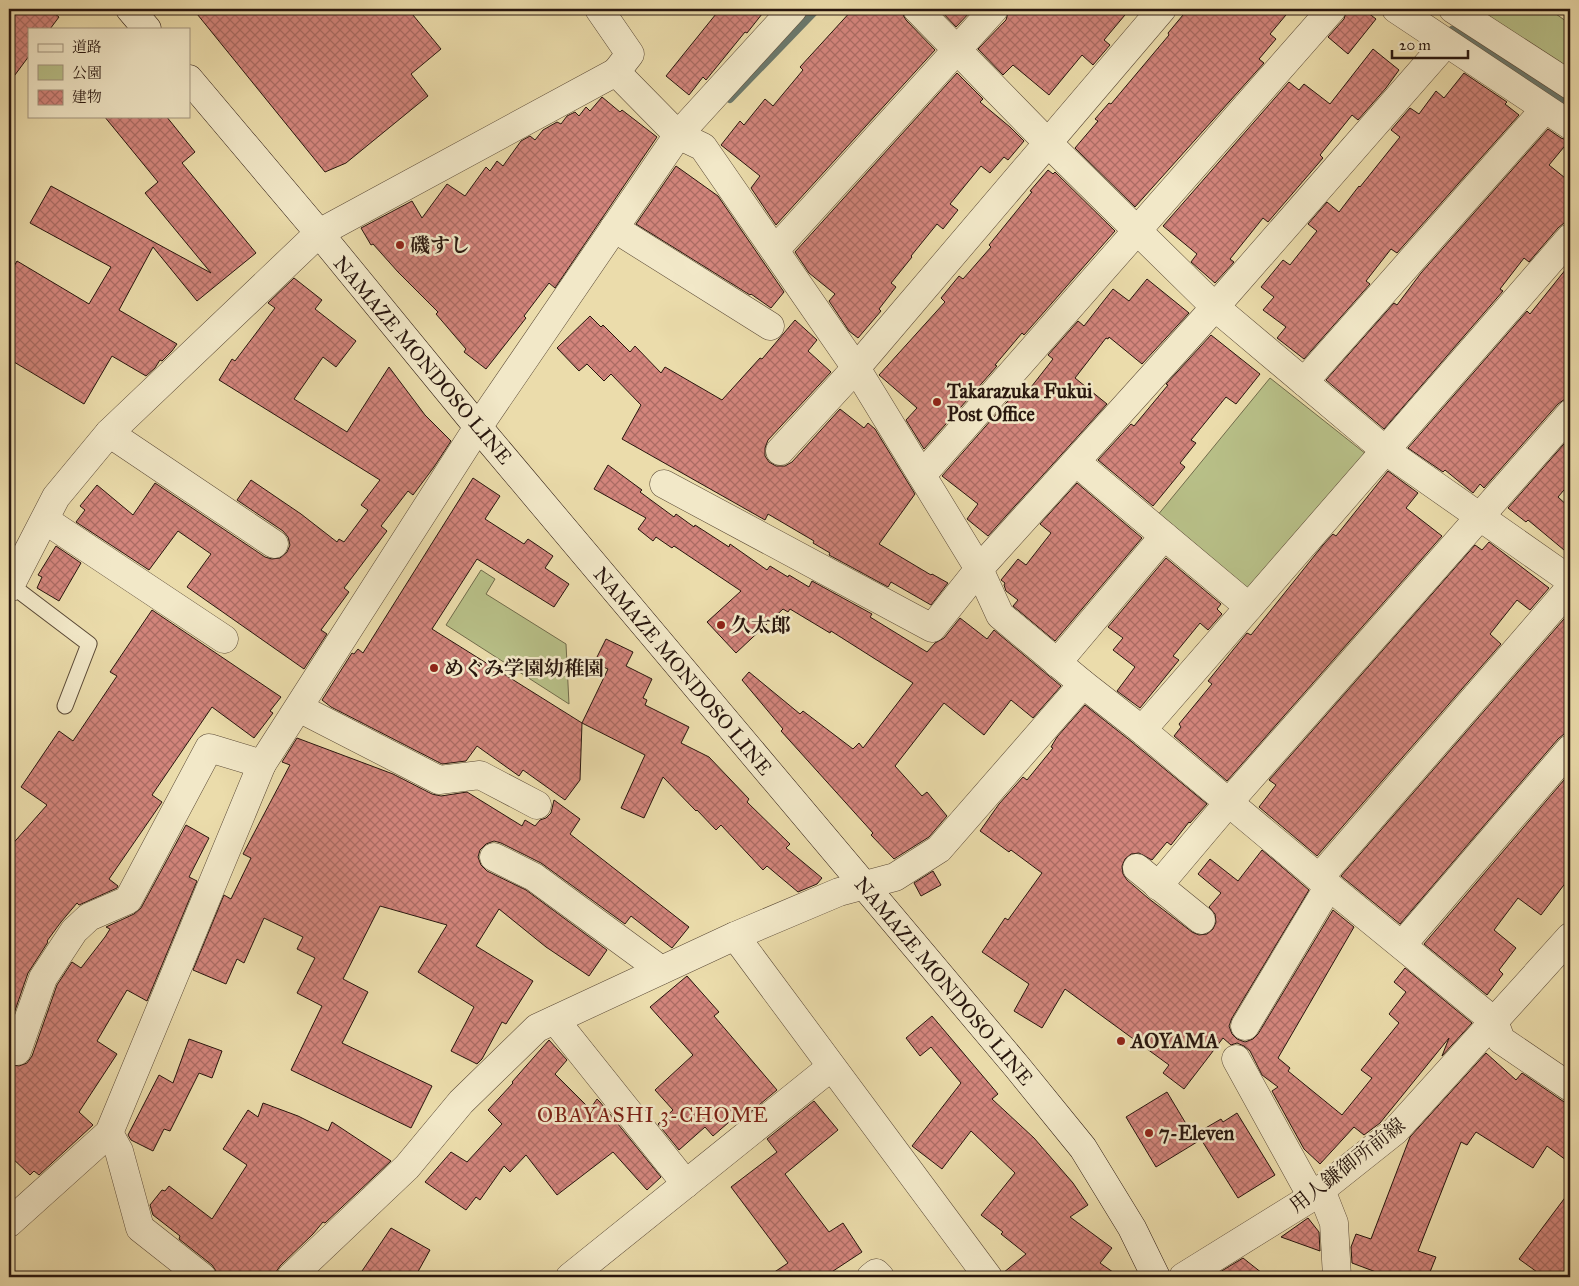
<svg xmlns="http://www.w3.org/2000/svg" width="1579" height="1286" viewBox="0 0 1579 1286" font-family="'IM FELL Great Primer','Noto Serif JP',serif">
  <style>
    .park { fill: #b8c088; stroke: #706b4b }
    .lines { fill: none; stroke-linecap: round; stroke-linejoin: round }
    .stream { stroke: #6b796d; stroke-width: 8 }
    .building { fill: url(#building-cross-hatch); stroke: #28160e }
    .service-casing { stroke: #594835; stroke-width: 17 }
    .minor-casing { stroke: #594835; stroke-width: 29 }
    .secondary-casing { stroke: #28160e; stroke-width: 29 }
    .service { stroke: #f2e8c8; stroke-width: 15 }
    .minor { stroke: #f2e8c8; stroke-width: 28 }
    .secondary { stroke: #f2e8c8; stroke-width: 28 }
    .poi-dot { fill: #8f2418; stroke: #f2e8c8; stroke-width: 2 }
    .labels { text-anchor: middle; stroke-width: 5; stroke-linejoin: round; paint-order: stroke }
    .poi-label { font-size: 20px; font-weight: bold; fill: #28160e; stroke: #f2e8c8; text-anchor: start }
    .street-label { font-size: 20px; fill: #28160e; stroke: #f2e8c8 }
    .neighbourhood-label { font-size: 21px; letter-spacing: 1px; fill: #7a1f14; stroke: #f2e8c8 }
  </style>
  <defs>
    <pattern id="building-cross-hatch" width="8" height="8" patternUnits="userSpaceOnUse" patternTransform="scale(1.25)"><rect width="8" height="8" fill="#d3857c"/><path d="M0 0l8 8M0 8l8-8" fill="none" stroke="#ab6c64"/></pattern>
  </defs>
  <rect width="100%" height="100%" fill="#ebdcab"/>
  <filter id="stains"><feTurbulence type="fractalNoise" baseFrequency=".004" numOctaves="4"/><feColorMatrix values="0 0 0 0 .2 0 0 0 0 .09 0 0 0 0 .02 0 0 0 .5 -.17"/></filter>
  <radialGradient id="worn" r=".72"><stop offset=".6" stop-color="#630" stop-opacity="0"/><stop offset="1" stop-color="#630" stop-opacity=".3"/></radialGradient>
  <!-- park -->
  <g class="park">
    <path d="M 1470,9 L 1549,9 L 1570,24 L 1570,70 Z"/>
    <path d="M 1270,378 L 1366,454 L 1249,596 L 1157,516 Z"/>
    <path d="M 481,570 L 495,579 L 486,594 L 566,644 L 569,704 L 446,625 Z"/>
  </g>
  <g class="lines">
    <!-- stream -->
    <g class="stream">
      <path d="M 1452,30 L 1570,105"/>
      <path d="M 730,99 L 817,9"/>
    </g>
  </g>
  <!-- building -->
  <g class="building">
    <path d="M 9,9 L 49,9 L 59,17 L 50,29 L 29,29 L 29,56 L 9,83 Z"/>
    <path d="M 193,9 L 408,9 L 441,49 L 411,74 L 428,96 L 346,163 L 325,172 Z"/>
    <path d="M 720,9 L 766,9 L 747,33 L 745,32 L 706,80 L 703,77 L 689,95 L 666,76 Z"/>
    <path d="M 853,9 L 902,9 L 902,13 L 906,20 L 935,50 L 776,225 L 751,188 L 760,176 L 721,145 L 740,121 L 744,125 L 765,99 L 773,106 L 803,70 L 800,67 Z"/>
    <path d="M 939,9 L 973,9 L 956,27 Z"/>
    <path d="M 1009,9 L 1130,9 L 1104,40 L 1110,45 L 1093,65 L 1082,55 L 1049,95 L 1013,65 L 1003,75 L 978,49 L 1006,20 Z"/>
    <path d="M 1188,9 L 1291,9 L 1270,34 L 1276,39 L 1259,59 L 1264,63 L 1135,207 L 1075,148 L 1098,121 L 1095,119 L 1109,103 L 1111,104 L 1169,35 L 1168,33 Z"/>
    <path d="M 1347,9 L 1363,9 L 1376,19 L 1348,54 L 1328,37 L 1344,19 Z"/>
    <path d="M 1373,49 L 1399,70 L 1386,88 L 1358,120 L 1352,115 L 1320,155 L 1323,158 L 1268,222 L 1263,218 L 1230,259 L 1234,262 L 1215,283 L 1191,262 L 1197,254 L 1163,226 L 1289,82 L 1299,90 L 1304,84 L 1330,104 Z"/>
    <path d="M 957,73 L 983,99 L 980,102 L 1010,127 L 1024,141 L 1008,160 L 1004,157 L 990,173 L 981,166 L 950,204 L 958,210 L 943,229 L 937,224 L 911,256 L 912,257 L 891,283 L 896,287 L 879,309 L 881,311 L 858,338 L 849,331 L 829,301 L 835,294 L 809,273 L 795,252 Z"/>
    <path d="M 1464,73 L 1507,102 L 1505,104 L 1519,115 L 1397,253 L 1391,249 L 1366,281 L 1370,284 L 1304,359 L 1277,338 L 1286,327 L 1263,310 L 1274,297 L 1261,287 L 1283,260 L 1290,265 L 1317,231 L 1308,224 L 1327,202 L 1339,212 L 1359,186 L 1360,187 L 1400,137 L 1391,130 L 1410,108 L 1419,114 L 1436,91 L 1444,98 Z"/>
    <path d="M 602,97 L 620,112 L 622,110 L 657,137 L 555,288 L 549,283 L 524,316 L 526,318 L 486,369 L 464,352 L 466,349 L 436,314 L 438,312 L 398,272 L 373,244 L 371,245 L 361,228 L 412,201 L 422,218 L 447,184 L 465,196 L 486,167 L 490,171 L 497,161 L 503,166 L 521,141 L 530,136 L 535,140 L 543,130 L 557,122 L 561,124 L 567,116 L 575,112 L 579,116 L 586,107 L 590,111 Z"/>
    <path d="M 104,116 L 166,116 L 195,152 L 182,163 L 256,253 L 197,301 L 153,247 L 119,310 L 177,344 L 172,351 L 162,361 L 160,360 L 155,368 L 146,376 L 112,356 L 84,404 L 9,359 L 9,275 L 17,261 L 89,304 L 111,267 L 30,223 L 51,186 L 211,273 L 145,193 L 158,182 Z"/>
    <path d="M 1548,129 L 1561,138 L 1569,141 L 1549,165 L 1570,182 L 1570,223 L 1564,223 L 1558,228 L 1529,262 L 1524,258 L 1500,289 L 1503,291 L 1384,429 L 1326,380 L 1394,303 L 1397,305 L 1421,273 Z"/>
    <path d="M 676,166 L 718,196 L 784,292 L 771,308 L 751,294 L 750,295 L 636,224 Z"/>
    <path d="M 1048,170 L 1053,174 L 1055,172 L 1115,231 L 1024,335 L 1022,333 L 995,365 L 997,366 L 924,449 L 906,420 L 917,408 L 879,375 L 945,302 L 941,298 L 959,276 L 963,279 L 991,247 L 989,245 L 1032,192 L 1030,191 Z"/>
    <path d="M 1570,264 L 1570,399 L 1565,399 L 1558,404 L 1484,488 L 1480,484 L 1473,493 L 1445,470 L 1443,472 L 1408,448 L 1527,311 L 1530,314 Z"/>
    <path d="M 294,278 L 322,300 L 315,309 L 356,341 L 336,367 L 323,357 L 294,399 L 347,432 L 389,367 L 425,415 L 451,441 L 434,467 L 413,495 L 408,491 L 381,526 L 387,531 L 344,588 L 349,592 L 321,630 L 327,634 L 304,669 L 187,587 L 211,554 L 178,531 L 149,570 L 76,522 L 85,510 L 80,506 L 97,485 L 133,515 L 155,483 L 265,557 L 272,559 L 280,558 L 287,552 L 290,545 L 288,537 L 283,531 L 237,500 L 251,480 L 301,514 L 337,542 L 339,539 L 344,542 L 368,510 L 361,505 L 380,480 L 219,380 L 232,359 L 235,361 L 275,308 L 268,303 Z"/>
    <path d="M 1147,279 L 1189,313 L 1142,364 L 1109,337 L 1108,339 L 1106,338 L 1075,378 L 1107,404 L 988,536 L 967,519 L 978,504 L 942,476 L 1021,386 L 1028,391 L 1053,359 L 1048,355 L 1078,321 L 1084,326 L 1113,289 L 1129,301 Z"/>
    <path d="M 590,316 L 601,327 L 603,325 L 630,352 L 635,346 L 661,373 L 665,367 L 722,400 L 760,358 L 762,359 L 795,320 L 817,340 L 808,351 L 831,372 L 768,440 L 765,448 L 765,456 L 769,462 L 776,466 L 785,466 L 792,462 L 840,409 L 864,428 L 868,423 L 875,429 L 915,494 L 879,544 L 931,575 L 932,574 L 948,583 L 931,605 L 891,582 L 888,587 L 829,555 L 830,553 L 813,543 L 814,541 L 768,514 L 765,520 L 622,439 L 641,405 L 611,374 L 604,381 L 587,364 L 579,371 L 557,348 Z"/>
    <path d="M 1211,335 L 1260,374 L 1236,404 L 1226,397 L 1191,440 L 1196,443 L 1180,463 L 1185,467 L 1153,506 L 1098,460 L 1131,424 L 1134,426 L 1168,385 L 1166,384 Z"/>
    <path d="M 1570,437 L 1570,483 L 1558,497 L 1570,508 L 1570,555 L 1528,520 L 1526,522 L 1508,508 Z"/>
    <path d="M 608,465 L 642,490 L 640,492 L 674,517 L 676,514 L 694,527 L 695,525 L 729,547 L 730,544 L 767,570 L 770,566 L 788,577 L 789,575 L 809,587 L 812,581 L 872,614 L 870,617 L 927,652 L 935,643 L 944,638 L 960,618 L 987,639 L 994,630 L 1061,686 L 1033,718 L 1011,700 L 984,735 L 944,703 L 895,766 L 922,796 L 927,792 L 947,816 L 929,837 L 894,859 L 871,835 L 873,833 L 781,731 L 783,729 L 742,680 L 749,672 L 800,714 L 803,711 L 853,749 L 859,743 L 863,748 L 913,683 L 831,631 L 830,633 L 790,609 L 788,612 L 783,609 L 736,653 L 707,622 L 741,591 L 674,546 L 672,548 L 656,537 L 653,541 L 638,529 L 646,518 L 594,489 Z"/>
    <path d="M 1388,471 L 1418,493 L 1406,508 L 1442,536 L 1227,781 L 1174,736 L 1181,727 L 1179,724 L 1212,684 L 1208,681 L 1233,650 L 1247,633 L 1251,635 L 1323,545 L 1333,534 L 1336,536 Z"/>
    <path d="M 473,478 L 500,496 L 485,519 L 524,544 L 528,539 L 553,556 L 545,568 L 569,584 L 554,607 L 477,559 L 432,629 L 582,723 L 608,669 L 594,663 L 606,639 L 633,652 L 626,666 L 652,679 L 643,698 L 647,700 L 645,705 L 689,727 L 681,743 L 709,757 L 749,799 L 747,802 L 790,844 L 786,848 L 822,878 L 817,884 L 798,892 L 767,866 L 763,870 L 721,825 L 716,830 L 697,810 L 696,811 L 663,777 L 644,818 L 621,808 L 645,755 L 582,723 L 580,780 L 565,800 L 523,770 L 519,776 L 477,746 L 466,761 L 442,764 L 331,707 L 322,700 L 352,653 L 354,654 L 358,649 L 363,653 Z"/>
    <path d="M 1077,483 L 1142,538 L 1055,641 L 1013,606 L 1018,600 L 1006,591 L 1004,585 L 1005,583 L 1001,580 L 1018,559 L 1026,565 L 1051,533 L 1040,524 Z"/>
    <path d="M 1489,542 L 1549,588 L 1530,610 L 1517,600 L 1490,634 L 1501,644 L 1317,856 L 1259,807 L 1276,785 L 1269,780 L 1475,545 L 1482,550 Z"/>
    <path d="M 56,546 L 81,563 L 59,601 L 37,588 L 42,577 L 38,575 Z"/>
    <path d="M 1166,558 L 1221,604 L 1217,609 L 1222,614 L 1208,630 L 1200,623 L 1173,656 L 1179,660 L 1140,708 L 1117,691 L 1135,667 L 1113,650 L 1123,638 L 1108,627 Z"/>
    <path d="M 152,610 L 281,697 L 270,711 L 273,713 L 254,738 L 212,707 L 152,795 L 162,802 L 109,879 L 118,886 L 117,888 L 79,905 L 77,903 L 61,922 L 47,941 L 48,942 L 28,973 L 9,1028 L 9,848 L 47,805 L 21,787 L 59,731 L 73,741 L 117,676 L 110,672 Z"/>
    <path d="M 1570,612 L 1570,734 L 1564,734 L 1558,739 L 1400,924 L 1341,876 Z"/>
    <path d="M 1085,705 L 1132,742 L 1207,804 L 1190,823 L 1189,822 L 1171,845 L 1167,842 L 1152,860 L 1139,853 L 1131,854 L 1125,859 L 1122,866 L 1123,874 L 1127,880 L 1148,898 L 1192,932 L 1199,935 L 1207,934 L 1213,929 L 1216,922 L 1215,914 L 1209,907 L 1221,893 L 1198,874 L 1210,859 L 1238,881 L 1262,850 L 1309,890 L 1232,1018 L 1229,1026 L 1232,1034 L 1237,1039 L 1245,1042 L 1253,1039 L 1258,1034 L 1333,910 L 1354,927 L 1278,1058 L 1290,1068 L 1288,1071 L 1342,1115 L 1372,1078 L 1361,1070 L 1399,1023 L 1389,1014 L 1406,992 L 1394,982 L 1405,968 L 1472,1023 L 1442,1056 L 1449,1038 L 1380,1123 L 1364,1135 L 1354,1127 L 1320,1164 L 1304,1149 L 1272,1091 L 1278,1087 L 1262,1075 L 1250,1051 L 1244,1046 L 1237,1043 L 1231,1045 L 1223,1038 L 1184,1089 L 1163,1073 L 1169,1065 L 1065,989 L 1042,1028 L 1014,1011 L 1029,984 L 982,952 L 1005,918 L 1008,920 L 1042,873 L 1011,850 L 1009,852 L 980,831 L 999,804 L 1023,777 L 1027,780 L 1053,748 L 1051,747 L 1057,737 Z"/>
    <path d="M 297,738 L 393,774 L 432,794 L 441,796 L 467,792 L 522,826 L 525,820 L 535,826 L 540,820 L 546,818 L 551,813 L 554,800 L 580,819 L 570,834 L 689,927 L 672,948 L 631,916 L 625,924 L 541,863 L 501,843 L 494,841 L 486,844 L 480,850 L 478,857 L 481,865 L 487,871 L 526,890 L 607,950 L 589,976 L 546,947 L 499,909 L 476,946 L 533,981 L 506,1024 L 502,1022 L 482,1059 L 477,1064 L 451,1051 L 474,1007 L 418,972 L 447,925 L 380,906 L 343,979 L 368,992 L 342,1043 L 432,1086 L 411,1128 L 291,1070 L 322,1006 L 297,993 L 315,958 L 297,949 L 303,937 L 264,918 L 244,963 L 237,959 L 226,984 L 193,970 L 224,895 L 231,899 L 251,858 L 243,854 L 290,765 L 282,762 Z"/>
    <path d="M 1570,773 L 1570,877 L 1541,915 L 1518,898 L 1494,930 L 1516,948 L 1499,970 L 1503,974 L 1487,995 L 1424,944 Z"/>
    <path d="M 186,825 L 209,838 L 189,877 L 197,881 L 147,1001 L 127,990 L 97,1041 L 117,1054 L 79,1112 L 93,1125 L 39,1175 L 34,1171 L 30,1175 L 9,1155 L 9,1064 L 19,1066 L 27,1063 L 32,1056 L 57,985 L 72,962 L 81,968 L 105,937 L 110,929 L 106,927 L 134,914 L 141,908 Z"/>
    <path d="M 933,871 L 941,885 L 921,896 L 914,883 Z"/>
    <path d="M 687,976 L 719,1012 L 714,1016 L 777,1090 L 747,1115 L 743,1110 L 713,1136 L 705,1127 L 679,1150 L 658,1124 L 673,1110 L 655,1090 L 693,1055 L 650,1007 Z"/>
    <path d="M 932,1016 L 998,1094 L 992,1099 L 1034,1138 L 1073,1183 L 1088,1205 L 1070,1217 L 1112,1248 L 1100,1263 L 1120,1277 L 1003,1277 L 1003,1273 L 1026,1254 L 1001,1234 L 1003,1232 L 981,1215 L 1015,1173 L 971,1131 L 942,1169 L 912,1146 L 961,1083 L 931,1047 L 920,1056 L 906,1038 Z"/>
    <path d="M 189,1039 L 222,1051 L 212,1078 L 199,1073 L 170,1131 L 164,1129 L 153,1151 L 131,1140 L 128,1135 L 159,1075 L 173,1083 Z"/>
    <path d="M 549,1040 L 567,1060 L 555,1074 L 590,1109 L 597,1099 L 600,1102 L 661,1177 L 647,1190 L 613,1152 L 557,1195 L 526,1155 L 510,1172 L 504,1166 L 480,1200 L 476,1197 L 466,1210 L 425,1182 L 451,1152 L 467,1162 L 502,1124 L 488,1110 L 513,1083 L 512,1082 Z"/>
    <path d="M 1486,1053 L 1516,1080 L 1522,1073 L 1570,1106 L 1570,1163 L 1547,1146 L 1533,1168 L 1476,1132 L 1467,1145 L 1461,1142 L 1418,1251 L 1436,1257 L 1428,1277 L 1374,1277 L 1376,1272 L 1352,1263 L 1351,1247 L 1356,1234 L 1371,1239 L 1410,1137 Z"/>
    <path d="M 1167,1092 L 1197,1142 L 1156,1167 L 1126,1117 Z"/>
    <path d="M 814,1101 L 838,1130 L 785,1174 L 829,1232 L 843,1223 L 862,1252 L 824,1277 L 767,1277 L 788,1263 L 731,1187 L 777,1152 L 767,1139 Z"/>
    <path d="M 263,1103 L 298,1116 L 328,1131 L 332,1122 L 391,1161 L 325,1223 L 323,1222 L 313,1234 L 280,1266 L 276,1272 L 276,1277 L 217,1277 L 216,1271 L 212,1265 L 179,1239 L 180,1236 L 153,1215 L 150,1205 L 162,1190 L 165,1191 L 169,1186 L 212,1219 L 247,1165 L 223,1149 L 248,1110 L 258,1117 Z"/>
    <path d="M 1237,1113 L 1275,1175 L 1238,1198 L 1197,1133 L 1221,1119 L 1223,1122 Z"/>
    <path d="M 1570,1191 L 1570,1277 L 1544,1277 L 1519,1259 Z"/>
    <path d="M 1308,1218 L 1319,1232 L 1320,1251 L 1281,1237 Z"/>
    <path d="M 391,1228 L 430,1250 L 415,1277 L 358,1277 Z"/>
    <path d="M 1243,1258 L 1267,1277 L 1216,1277 L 1220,1272 Z"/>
  </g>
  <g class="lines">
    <!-- service casing -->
    <g class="service-casing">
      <path id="service" d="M 11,585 L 89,644 L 65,706"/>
    </g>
    <!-- minor casing -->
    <g class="minor-casing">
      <g id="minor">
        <path d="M 599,9 L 630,54 L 616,72"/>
        <path d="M 917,9 L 1047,142 L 1215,307 L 1386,451 L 1570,580"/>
        <path d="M 1396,9 L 1570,125"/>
        <path d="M 1453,9 L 1570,85"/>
        <path d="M 614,228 L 770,326"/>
        <path d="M 775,250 L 994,9"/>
        <path d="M 1304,382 L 1545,109"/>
        <path d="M 109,433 L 274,544"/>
        <path d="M 780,451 L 856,368 L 1162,9"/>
        <path d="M 1076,462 L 1249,607"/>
        <path d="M 922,475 L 1332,9"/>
        <path d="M 664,484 L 932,628 L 979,569 L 1215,307 L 1446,43"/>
        <path d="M 45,520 L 224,639"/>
        <path d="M 9,588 L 56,497 L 109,433 L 319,233 L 616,72 L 678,135 L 703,147 L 856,368 L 979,569 L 1000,615 L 1083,684 L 1142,730 L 1319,878 L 1494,1021 L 1501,1040 L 1570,1087"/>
        <path d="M 1057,663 L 1164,536"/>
        <path d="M 299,708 L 439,780 L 480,775 L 537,805"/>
        <path d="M 1142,730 L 1570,238"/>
        <path d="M 494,857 L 534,877 L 661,970"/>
        <path d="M 1137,868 L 1201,920"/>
        <path d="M 1319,878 L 1570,588"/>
        <path d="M 1158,886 L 1229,802 L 1570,414"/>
        <path d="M 735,936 L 988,1277"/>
        <path d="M 1402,945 L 1570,749"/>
        <path d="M 555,1020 L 686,1184"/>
        <path d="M 1245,1026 L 1329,886"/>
        <path d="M 17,1051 L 43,978 L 74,931 L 89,917 L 128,900 L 209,748 L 262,764"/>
        <path d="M 1236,1059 L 1312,1197"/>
        <path d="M 109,1133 L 119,1151 L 140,1228 L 202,1277"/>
        <path d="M 1321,1190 L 1334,1223 L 1337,1277"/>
        <path d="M 9,1223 L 109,1133 L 262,764 L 478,427 L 678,135 L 793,9"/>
        <path d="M 291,1277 L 407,1167 L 461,1102 L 537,1028 L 735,936 L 839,892 L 895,877 L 939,849 L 1083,684"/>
        <path d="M 570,1277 L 831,1067"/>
        <path d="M 871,1277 L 876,1273 L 880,1277"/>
        <path d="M 1183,1277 L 1312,1197 L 1395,1131 L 1570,937"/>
      </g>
    </g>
    <!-- secondary casing -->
    <g class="secondary-casing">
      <g id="secondary">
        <path d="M 130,9 L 147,29"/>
        <path d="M 189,79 L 319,233 L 478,427 L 1018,1068 L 1083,1148 L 1132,1228 L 1156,1277"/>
      </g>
    </g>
    <!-- service -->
    <use href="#service" class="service"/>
    <!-- minor -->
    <use href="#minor" class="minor"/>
    <!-- secondary -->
    <use href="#secondary" class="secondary"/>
  </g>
  <!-- markers -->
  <g class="poi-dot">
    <circle cx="400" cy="245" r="5"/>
    <circle cx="937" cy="402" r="5"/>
    <circle cx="721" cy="625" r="5"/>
    <circle cx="434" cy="668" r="5"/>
    <circle cx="1121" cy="1041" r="5"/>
    <circle cx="1149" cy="1133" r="5"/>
  </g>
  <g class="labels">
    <!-- poi labels -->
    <g class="poi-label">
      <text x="410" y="252">磯すし</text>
      <text x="947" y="398">Takarazuka Fukui<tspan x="947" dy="23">Post Office</tspan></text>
      <text x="731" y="632">久太郎</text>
      <text x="444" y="675">めぐみ学園幼稚園</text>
      <text x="1131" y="1048">AOYAMA</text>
      <text x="1159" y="1140">7-Eleven</text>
    </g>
    <!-- street labels -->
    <g class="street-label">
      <text transform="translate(423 360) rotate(50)" y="7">NAMAZE MONDOSO LINE</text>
      <text transform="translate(683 671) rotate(50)" y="7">NAMAZE MONDOSO LINE</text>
      <text transform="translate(944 981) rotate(50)" y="7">NAMAZE MONDOSO LINE</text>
      <text transform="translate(1347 1165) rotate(-38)" y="7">用人鎌御所前線</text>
    </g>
    <!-- neighbourhood labels -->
    <g class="neighbourhood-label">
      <text x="653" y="1122">OBAYASHI 3-CHOME</text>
    </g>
  </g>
  <!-- margin -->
  <rect width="1579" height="1286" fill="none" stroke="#ebdcab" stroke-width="30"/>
  <rect x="10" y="10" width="1559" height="1266" fill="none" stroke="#28160e" stroke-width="2.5"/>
  <rect x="15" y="15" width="1549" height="1256" fill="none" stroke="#28160e"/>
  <!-- legend -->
  <rect x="28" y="28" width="162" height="90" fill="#f2e8c8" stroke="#a1947e"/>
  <rect x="38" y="44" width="25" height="8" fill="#f2e8c8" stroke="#a1947e"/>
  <text x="72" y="52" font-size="15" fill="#28160e">道路</text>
  <rect x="38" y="65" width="25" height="15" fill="#b8c088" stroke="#a1947e"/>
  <text x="72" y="78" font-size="15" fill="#28160e">公園</text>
  <rect x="38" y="90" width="25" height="15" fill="url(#building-cross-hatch)" stroke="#a1947e"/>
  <text x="72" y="102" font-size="15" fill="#28160e">建物</text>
  <!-- scale -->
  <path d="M1392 50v8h76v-8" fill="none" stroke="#28160e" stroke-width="2.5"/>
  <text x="1399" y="50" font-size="15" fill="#28160e" stroke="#f2e8c8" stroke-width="4" paint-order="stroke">20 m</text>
  <rect width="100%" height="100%" filter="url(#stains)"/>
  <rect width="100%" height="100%" fill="url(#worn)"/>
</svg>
